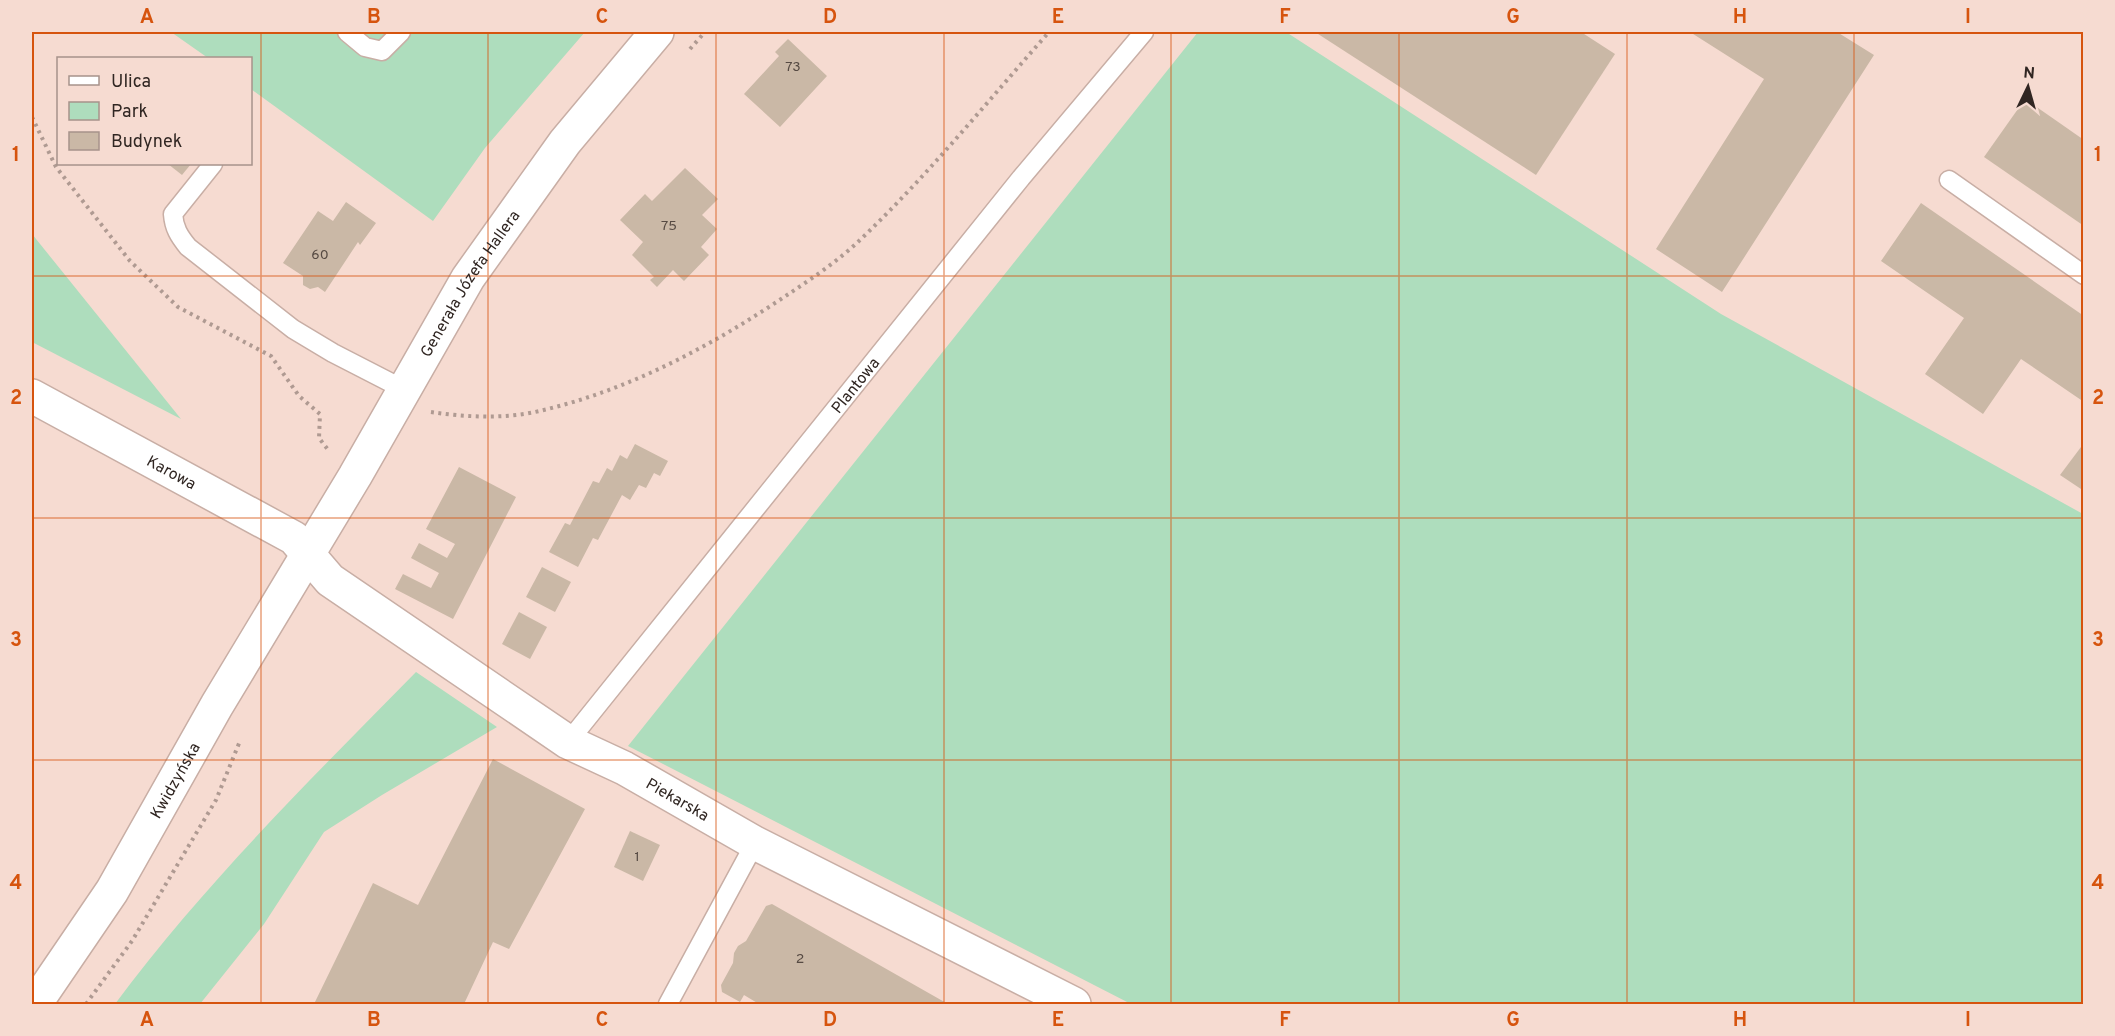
<svg xmlns="http://www.w3.org/2000/svg" width="2115" height="1036" viewBox="0 0 2115 1036" font-family="Overpass,sans-serif">
  <style>
    .green { fill: #aeddbd }
    .building { fill: #cab8a6 }
    .lines { fill: none; stroke-linecap: round; stroke-linejoin: round }
    .service-casing { stroke: #c8aea5; stroke-width: 21 }
    .minor-casing { stroke: #c8aea5; stroke-width: 36 }
    .tertiary-casing { stroke: #c8aea5; stroke-width: 36 }
    .path { stroke: #af9a92; stroke-width: 4; stroke-dasharray: 3 4.5; stroke-linecap: butt }
    .service { stroke: #fff; stroke-width: 18 }
    .minor { stroke: #fff; stroke-width: 33 }
    .tertiary { stroke: #fff; stroke-width: 33 }
    .grid { fill: none; stroke: #d6540e; stroke-width: 1.5; stroke-opacity: 0.55 }
    .labels { text-anchor: middle; stroke-width: 6; stroke-linejoin: round; paint-order: stroke }
    .number-label { font-size: 14px; fill: #564a43 }
    .street-label { font-size: 16px; fill: #302622; stroke: #f6dbd1 }
    .neatline { fill: none; stroke: #d6540e; stroke-width: 2 }
    .grid-label { font-size: 20px; text-anchor: middle; font-weight: bold; fill: #d6540e }
  </style>
  <rect width="100%" height="100%" fill="#f6dbd1"/>
  <!-- green -->
  <g class="green">
    <path d="M 171,32 L 585,32 L 485,148 L 433,221 L 251,89 L 250,58 L 208,58 Z"/>
    <path d="M 1198,32 L 1286,32 L 1721,314 L 2083,514 L 2083,1004 L 1131,1004 L 628,746 Z"/>
    <path d="M 32,234 L 181,419 L 32,342 Z"/>
    <path d="M 416,672 L 497,727 L 382,795 L 324,832 L 264,924 L 200,1004 L 115,1004 C 204,884 311,779 416,672 Z"/>
  </g>
  <!-- building -->
  <g class="building">
    <path d="M 1315,32 L 1581,32 L 1615,54 L 1536,175 Z"/>
    <path d="M 1690,32 L 1837,32 L 1874,55 L 1722,292 L 1656,249 L 1764,79 Z"/>
    <path d="M 788,39 L 827,76 L 780,127 L 744,94 L 779,56 L 775,52 Z"/>
    <path d="M 2025,99 L 2084,140 L 2084,226 L 1984,157 Z"/>
    <path d="M 168,164 L 191,164 L 182,175 Z"/>
    <path d="M 685,168 L 718,199 L 702,215 L 717,229 L 701,247 L 709,255 L 684,281 L 673,270 L 657,287 L 650,280 L 654,277 L 632,255 L 643,242 L 620,220 L 645,194 L 652,201 Z"/>
    <path d="M 346,202 L 376,223 L 360,245 L 358,242 L 325,292 L 318,287 L 310,289 L 303,285 L 303,276 L 283,263 L 318,211 L 333,221 Z"/>
    <path d="M 1921,203 L 2084,316 L 2084,402 L 2021,359 L 1983,414 L 1925,374 L 1964,318 L 1881,261 Z"/>
    <path d="M 2084,443 L 2084,491 L 2060,475 Z"/>
    <path d="M 635,444 L 668,461 L 660,476 L 654,473 L 646,488 L 639,485 L 630,500 L 622,495 L 598,540 L 593,538 L 578,567 L 549,552 L 565,523 L 570,525 L 593,481 L 599,483 L 607,468 L 612,471 L 620,455 L 627,459 Z"/>
    <path d="M 459,467 L 516,497 L 453,619 L 395,589 L 403,574 L 431,588 L 439,573 L 411,558 L 419,543 L 447,558 L 455,544 L 426,529 Z"/>
    <path d="M 542,567 L 571,582 L 555,612 L 526,597 Z"/>
    <path d="M 519,612 L 547,627 L 530,659 L 502,644 Z"/>
    <path d="M 493,759 L 585,809 L 509,949 L 493,942 L 464,1004 L 314,1004 L 373,883 L 418,905 Z"/>
    <path d="M 630,831 L 660,845 L 643,881 L 614,867 Z"/>
    <path d="M 772,904 L 948,1004 L 759,1004 L 744,995 L 740,1002 L 722,992 L 721,985 L 733,963 L 734,953 L 738,946 L 746,941 L 766,906 Z"/>
  </g>
  <g class="lines">
    <!-- service casing -->
    <g class="service-casing">
      <g id="service">
        <path d="M 347,32 L 365,47 L 382,51 L 401,32"/>
        <path d="M 213,164 L 173,214 C 174,228 179,236 188,247 L 293,329 L 333,353 L 405,390"/>
        <path d="M 1949,180 L 2084,275"/>
        <path id="s1" d="M 568,742 L 1021,178 L 1144,32"/>
        <path d="M 668,1004 L 755,843"/>
      </g>
    </g>
    <!-- minor casing -->
    <g class="minor-casing">
      <g id="minor">
        <path id="s2" d="M 32,396 L 294,538 L 330,580 L 568,742 L 624,768 L 755,843 L 1074,1004"/>
      </g>
    </g>
    <!-- tertiary casing -->
    <g class="tertiary-casing">
      <g id="tertiary">
        <path id="s3" d="M 35,1004 L 112,891 L 217,705 L 355,476 L 468,278 L 565,142 L 657,32"/>
      </g>
    </g>
    <!-- path -->
    <g class="path">
      <path d="M 690,49 L 705,32"/>
      <path d="M 32,117 L 56,167 L 130,261 L 178,307 L 271,356 L 299,396 L 320,414 L 319,438 L 329,451"/>
      <path d="M 431,412 C 464,417 502,419 535,412 C 625,392 708,348 784,297 C 810,280 838,261 860,240 C 928,175 987,102 1049,32"/>
      <path d="M 86,1004 L 132,941 L 216,800 L 240,741"/>
    </g>
    <!-- service -->
    <use href="#service" class="service"/>
    <!-- minor -->
    <use href="#minor" class="minor"/>
    <!-- tertiary -->
    <use href="#tertiary" class="tertiary"/>
  </g>
  <!-- grid -->
  <path class="grid" d="M 261,32 L 261,1004M 488,32 L 488,1004M 716,32 L 716,1004M 944,32 L 944,1004M 1171,32 L 1171,1004M 1399,32 L 1399,1004M 1627,32 L 1627,1004M 1854,32 L 1854,1004M 32,276 L 2084,276M 32,518 L 2084,518M 32,760 L 2084,760"/>
  <g class="labels">
    <!-- number labels -->
    <g class="number-label">
      <text x="793" y="71">73</text>
      <text x="669" y="230">75</text>
      <text x="320" y="259">60</text>
      <text x="637" y="861">1</text>
      <text x="800" y="963">2</text>
    </g>
    <!-- street labels -->
    <g class="street-label">
      <text dy="6" stroke="none"><textPath href="#s3" startOffset="842">Generała Józefa Hallera</textPath></text>
      <text dy="6" stroke="none"><textPath href="#s1" startOffset="458">Plantowa</textPath></text>
      <text dy="6" stroke="none"><textPath href="#s2" startOffset="159">Karowa</textPath></text>
      <text dy="6" stroke="none"><textPath href="#s3" startOffset="264">Kwidzyńska</textPath></text>
      <text dy="6" stroke="none"><textPath href="#s2" startOffset="765">Piekarska</textPath></text>
    </g>
  </g>
  <!-- border -->
  <rect width="2115" height="1036" fill="none" stroke="#f6dbd1" stroke-width="66"/>
  <!-- legend -->
  <rect x="57" y="57" width="195" height="108" fill="#f6dbd1" stroke="#a7938b" stroke-width="1.5"/>
  <rect x="69" y="76" width="30" height="9" fill="#ffffff" stroke="#a7938b" stroke-width="1.5"/>
  <text x="111" y="87" font-size="18" fill="#302622">Ulica</text>
  <rect x="69" y="102" width="30" height="18" fill="#aeddbd" stroke="#a7938b" stroke-width="1.5"/>
  <text x="111" y="117" font-size="18" fill="#302622">Park</text>
  <rect x="69" y="132" width="30" height="18" fill="#cab8a6" stroke="#a7938b" stroke-width="1.5"/>
  <text x="111" y="147" font-size="18" fill="#302622">Budynek</text>
  <!-- north arrow -->
  <g transform="translate(2028 87) rotate(5)" stroke="#f6dbd1" stroke-width="4.5" paint-order="stroke">
  <path d="M0-4.5L10 22L0 15L-10 22Z" fill="#302622"/>
  <text y="-9" font-size="16" font-weight="bold" text-anchor="middle" fill="#302622">N</text>
  </g>
  <rect x="33" y="33" width="2049" height="970" class="neatline"/>
  <g class="grid-label">
    <text x="147" y="23">A</text>
    <text x="374" y="23">B</text>
    <text x="602" y="23">C</text>
    <text x="830" y="23">D</text>
    <text x="1058" y="23">E</text>
    <text x="1285" y="23">F</text>
    <text x="1513" y="23">G</text>
    <text x="1740" y="23">H</text>
    <text x="1968" y="23">I</text>
    <text x="16" y="161">1</text>
    <text x="2098" y="161">1</text>
    <text x="16" y="404">2</text>
    <text x="2098" y="404">2</text>
    <text x="16" y="646">3</text>
    <text x="2098" y="646">3</text>
    <text x="16" y="889">4</text>
    <text x="2098" y="889">4</text>
    <text x="147" y="1026">A</text>
    <text x="374" y="1026">B</text>
    <text x="602" y="1026">C</text>
    <text x="830" y="1026">D</text>
    <text x="1058" y="1026">E</text>
    <text x="1285" y="1026">F</text>
    <text x="1513" y="1026">G</text>
    <text x="1740" y="1026">H</text>
    <text x="1968" y="1026">I</text>
  </g>
</svg>
